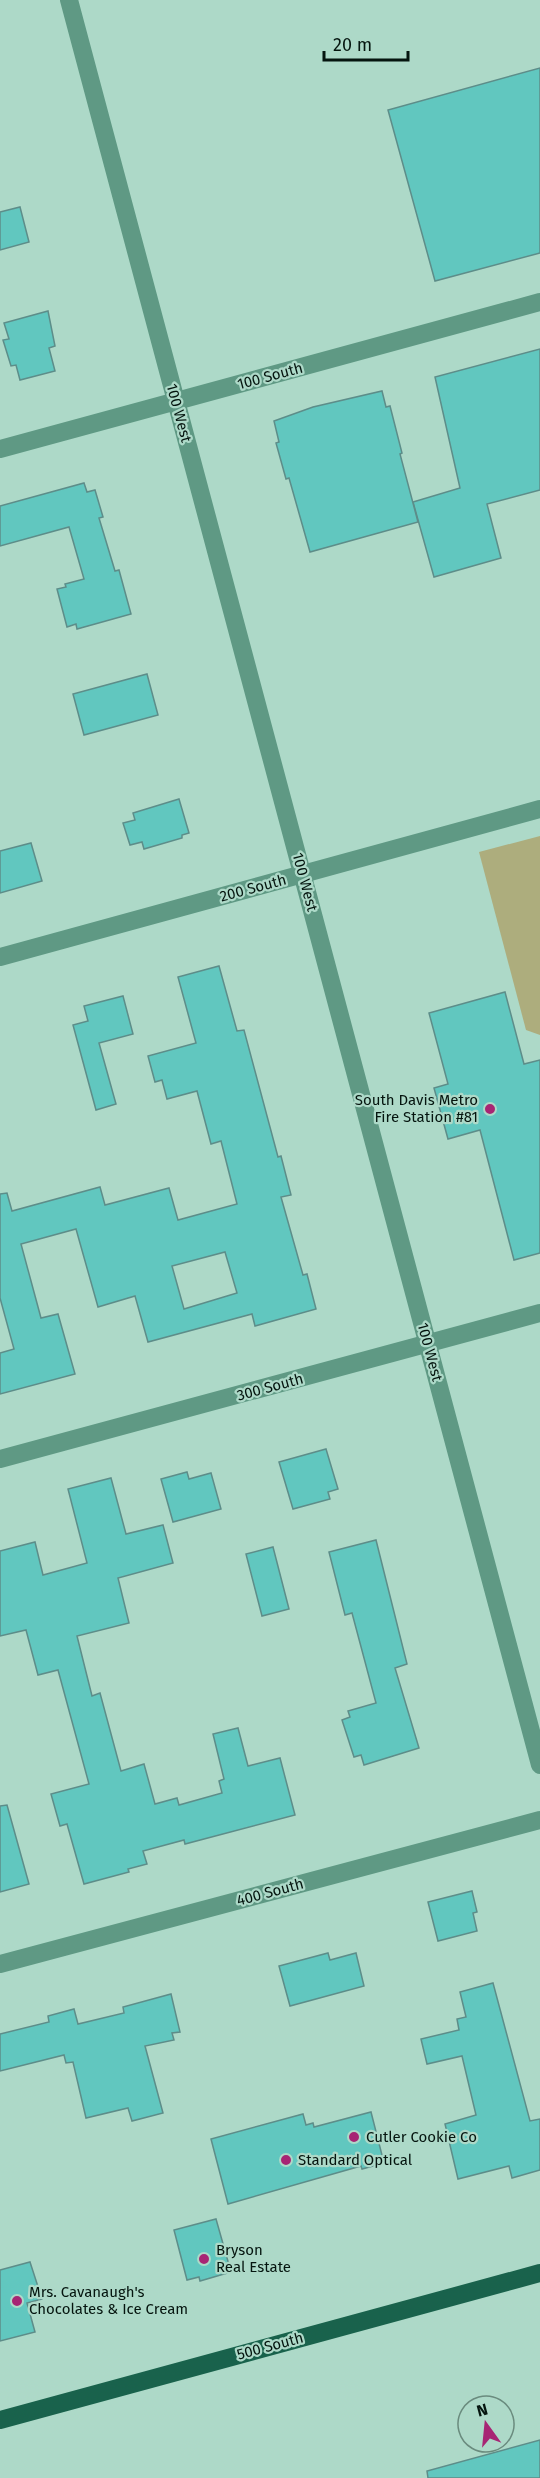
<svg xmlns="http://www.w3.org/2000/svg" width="540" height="2478" viewBox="0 0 540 2478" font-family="'Fira Sans',sans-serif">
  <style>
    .green { fill: #adad7d }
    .building { fill: #61c7bf; stroke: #5d8d89; stroke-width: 1.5; fill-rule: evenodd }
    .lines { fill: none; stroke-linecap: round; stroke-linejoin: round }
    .minor { stroke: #5f9984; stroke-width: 18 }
    .major { stroke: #19624c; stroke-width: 18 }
    .poi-dot { fill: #a72574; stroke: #add9c8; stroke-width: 2 }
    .labels { text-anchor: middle; stroke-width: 4.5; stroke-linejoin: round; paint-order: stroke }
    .street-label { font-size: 15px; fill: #05150f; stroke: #add9c8 }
    .poi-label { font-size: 15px; fill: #05150f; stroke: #add9c8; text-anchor: start }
  </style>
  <rect width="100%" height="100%" fill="#add9c8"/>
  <!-- green -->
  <path class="green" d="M 540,836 L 540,1035 L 526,1030 L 479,852 Z"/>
  <!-- building -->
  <g class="building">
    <path d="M 540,68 L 540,253 L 435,281 L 388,110 Z"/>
    <path d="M 20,207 L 29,242 L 0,250 L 0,212 Z"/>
    <path d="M 48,311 L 55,346 L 49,348 L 55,371 L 20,380 L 16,365 L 11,366 L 3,340 L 9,339 L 4,323 Z"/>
    <path d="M 540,349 L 540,490 L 487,504 L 501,558 L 434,577 L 413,502 L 460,488 L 435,377 Z"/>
    <path d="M 382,391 L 386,407 L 390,406 L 402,453 L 400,454 L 418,522 L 310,552 L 289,478 L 286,479 L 276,443 L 279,442 L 274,421 L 313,407 Z"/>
    <path d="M 84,483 L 87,492 L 95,490 L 103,517 L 99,518 L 115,571 L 119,570 L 131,614 L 77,629 L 76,624 L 67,627 L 57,589 L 66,587 L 65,584 L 84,579 L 69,527 L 0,546 L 0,506 Z"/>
    <path d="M 147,674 L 158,715 L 84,735 L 73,694 Z"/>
    <path d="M 179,799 L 189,833 L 182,835 L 182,838 L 144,849 L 142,842 L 130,845 L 123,823 L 135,820 L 133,813 Z"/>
    <path d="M 31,843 L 42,881 L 0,893 L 0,851 Z"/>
    <path d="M 219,966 L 237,1031 L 244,1030 L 278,1157 L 281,1156 L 291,1195 L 281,1197 L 303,1275 L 307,1274 L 316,1309 L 255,1326 L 252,1314 L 148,1342 L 135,1296 L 98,1307 L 76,1229 L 21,1244 L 41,1318 L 58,1314 L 75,1374 L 0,1394 L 0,1353 L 14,1349 L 0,1298 L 0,1194 L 7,1193 L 12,1211 L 100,1187 L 105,1205 L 169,1188 L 178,1220 L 237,1204 L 221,1141 L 211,1144 L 197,1091 L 167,1099 L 162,1080 L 155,1082 L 148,1056 L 196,1043 L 178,977 ZM 225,1252 L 237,1293 L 184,1309 L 172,1266 Z"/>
    <path d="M 505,992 L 524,1064 L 540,1060 L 540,1253 L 514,1260 L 480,1130 L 448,1139 L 434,1088 L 448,1084 L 429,1013 Z"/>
    <path d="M 123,996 L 133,1034 L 99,1043 L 116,1104 L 96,1110 L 73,1025 L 88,1021 L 84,1006 Z"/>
    <path d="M 326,1449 L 338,1489 L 328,1492 L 330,1499 L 293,1509 L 279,1462 Z"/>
    <path d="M 187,1472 L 189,1479 L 211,1473 L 221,1509 L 173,1522 L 161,1479 Z"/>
    <path d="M 111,1478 L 126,1534 L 163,1525 L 173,1563 L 118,1578 L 129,1623 L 77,1636 L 92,1696 L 100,1693 L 121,1771 L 144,1764 L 155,1804 L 177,1798 L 179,1805 L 222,1793 L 219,1781 L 224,1779 L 213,1734 L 238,1728 L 248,1766 L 280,1758 L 295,1815 L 185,1844 L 184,1840 L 143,1851 L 147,1864 L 128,1869 L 129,1872 L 84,1884 L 67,1824 L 60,1826 L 51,1794 L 89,1784 L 58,1670 L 38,1675 L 26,1630 L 0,1636 L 0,1551 L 35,1542 L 43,1575 L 87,1563 L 68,1489 Z"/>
    <path d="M 376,1540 L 407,1664 L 395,1668 L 419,1748 L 364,1765 L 361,1755 L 354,1757 L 342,1720 L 350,1717 L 348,1711 L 376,1703 L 352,1613 L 345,1615 L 329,1552 Z"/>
    <path d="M 273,1547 L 289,1609 L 262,1616 L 246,1554 Z"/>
    <path d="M 7,1805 L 29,1884 L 0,1892 L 0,1806 Z"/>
    <path d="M 472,1891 L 477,1912 L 473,1913 L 477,1931 L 438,1941 L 428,1902 Z"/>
    <path d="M 328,1953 L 330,1960 L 356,1953 L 364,1986 L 290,2006 L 279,1966 Z"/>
    <path d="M 493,1983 L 530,2121 L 540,2119 L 540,2170 L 512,2178 L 509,2166 L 458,2179 L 445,2124 L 476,2115 L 462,2056 L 427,2064 L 421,2039 L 459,2030 L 457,2019 L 466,2017 L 460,1992 Z"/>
    <path d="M 171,1994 L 180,2032 L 172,2033 L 174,2040 L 145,2046 L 163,2113 L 132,2121 L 128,2108 L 86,2118 L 73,2062 L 66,2063 L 64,2055 L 0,2071 L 0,2034 L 49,2022 L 48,2016 L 74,2009 L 78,2024 L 124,2013 L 123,2007 Z"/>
    <path d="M 371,2112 L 384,2163 L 362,2169 L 361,2166 L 228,2204 L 211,2139 L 303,2114 L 306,2125 L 313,2123 L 314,2127 Z"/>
    <path d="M 216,2219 L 231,2272 L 200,2281 L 199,2277 L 187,2280 L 174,2230 Z"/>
    <path d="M 30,2262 L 42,2299 L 27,2303 L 35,2332 L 0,2341 L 0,2270 Z"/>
    <path d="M 540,2440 L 540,2478 L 428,2478 L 427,2471 Z"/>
  </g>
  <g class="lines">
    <!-- minor -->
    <g class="minor">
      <path d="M 69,0 L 540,1765"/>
      <path d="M 0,449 L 540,302"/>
      <path d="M 0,957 L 540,809"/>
      <path d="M 0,1459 L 540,1313"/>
      <path d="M 0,1964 L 540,1820"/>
    </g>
    <!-- major -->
    <path class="major" d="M 0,2420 L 540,2273"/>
  </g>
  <!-- markers -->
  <g class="poi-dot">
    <circle cx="490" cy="1109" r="6"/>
    <circle cx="354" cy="2137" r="6"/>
    <circle cx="286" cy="2160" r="6"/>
    <circle cx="204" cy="2259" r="6"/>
    <circle cx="17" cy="2301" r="6"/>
  </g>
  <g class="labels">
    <!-- street labels -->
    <g class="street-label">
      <text transform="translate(270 376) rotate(-15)" y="5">100 South</text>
      <text transform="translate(179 413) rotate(75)" y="5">100 West</text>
      <text transform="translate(305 882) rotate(75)" y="5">100 West</text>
      <text transform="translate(253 888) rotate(-15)" y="5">200 South</text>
      <text transform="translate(430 1352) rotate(75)" y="5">100 West</text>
      <text transform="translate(270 1387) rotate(-15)" y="5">300 South</text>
      <text transform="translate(270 1892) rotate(-15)" y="5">400 South</text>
      <text transform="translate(270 2346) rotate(-15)" y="5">500 South</text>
    </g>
    <!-- poi labels -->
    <g class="poi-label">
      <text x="478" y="1105" text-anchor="end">South Davis Metro<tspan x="478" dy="17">Fire Station #81</tspan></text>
      <text x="366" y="2142">Cutler Cookie Co</text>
      <text x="298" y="2165">Standard Optical</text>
      <text x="216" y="2255">Bryson<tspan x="216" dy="17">Real Estate</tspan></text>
      <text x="29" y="2297">Mrs. Cavanaugh's<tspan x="29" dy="17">Chocolates &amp; Ice Cream</tspan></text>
    </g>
  </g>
  <!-- north arrow -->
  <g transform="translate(486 2424) rotate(345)"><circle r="28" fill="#add9c8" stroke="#6a8b7e" stroke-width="1.5"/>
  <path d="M0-4.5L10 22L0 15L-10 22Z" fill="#a72574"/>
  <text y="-9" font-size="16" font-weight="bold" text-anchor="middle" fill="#05150f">N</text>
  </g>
  <!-- scale -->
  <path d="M324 51v9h84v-9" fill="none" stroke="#05150f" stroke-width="3"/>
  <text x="333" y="51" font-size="18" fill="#05150f" stroke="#add9c8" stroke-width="4.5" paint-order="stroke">20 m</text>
</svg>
